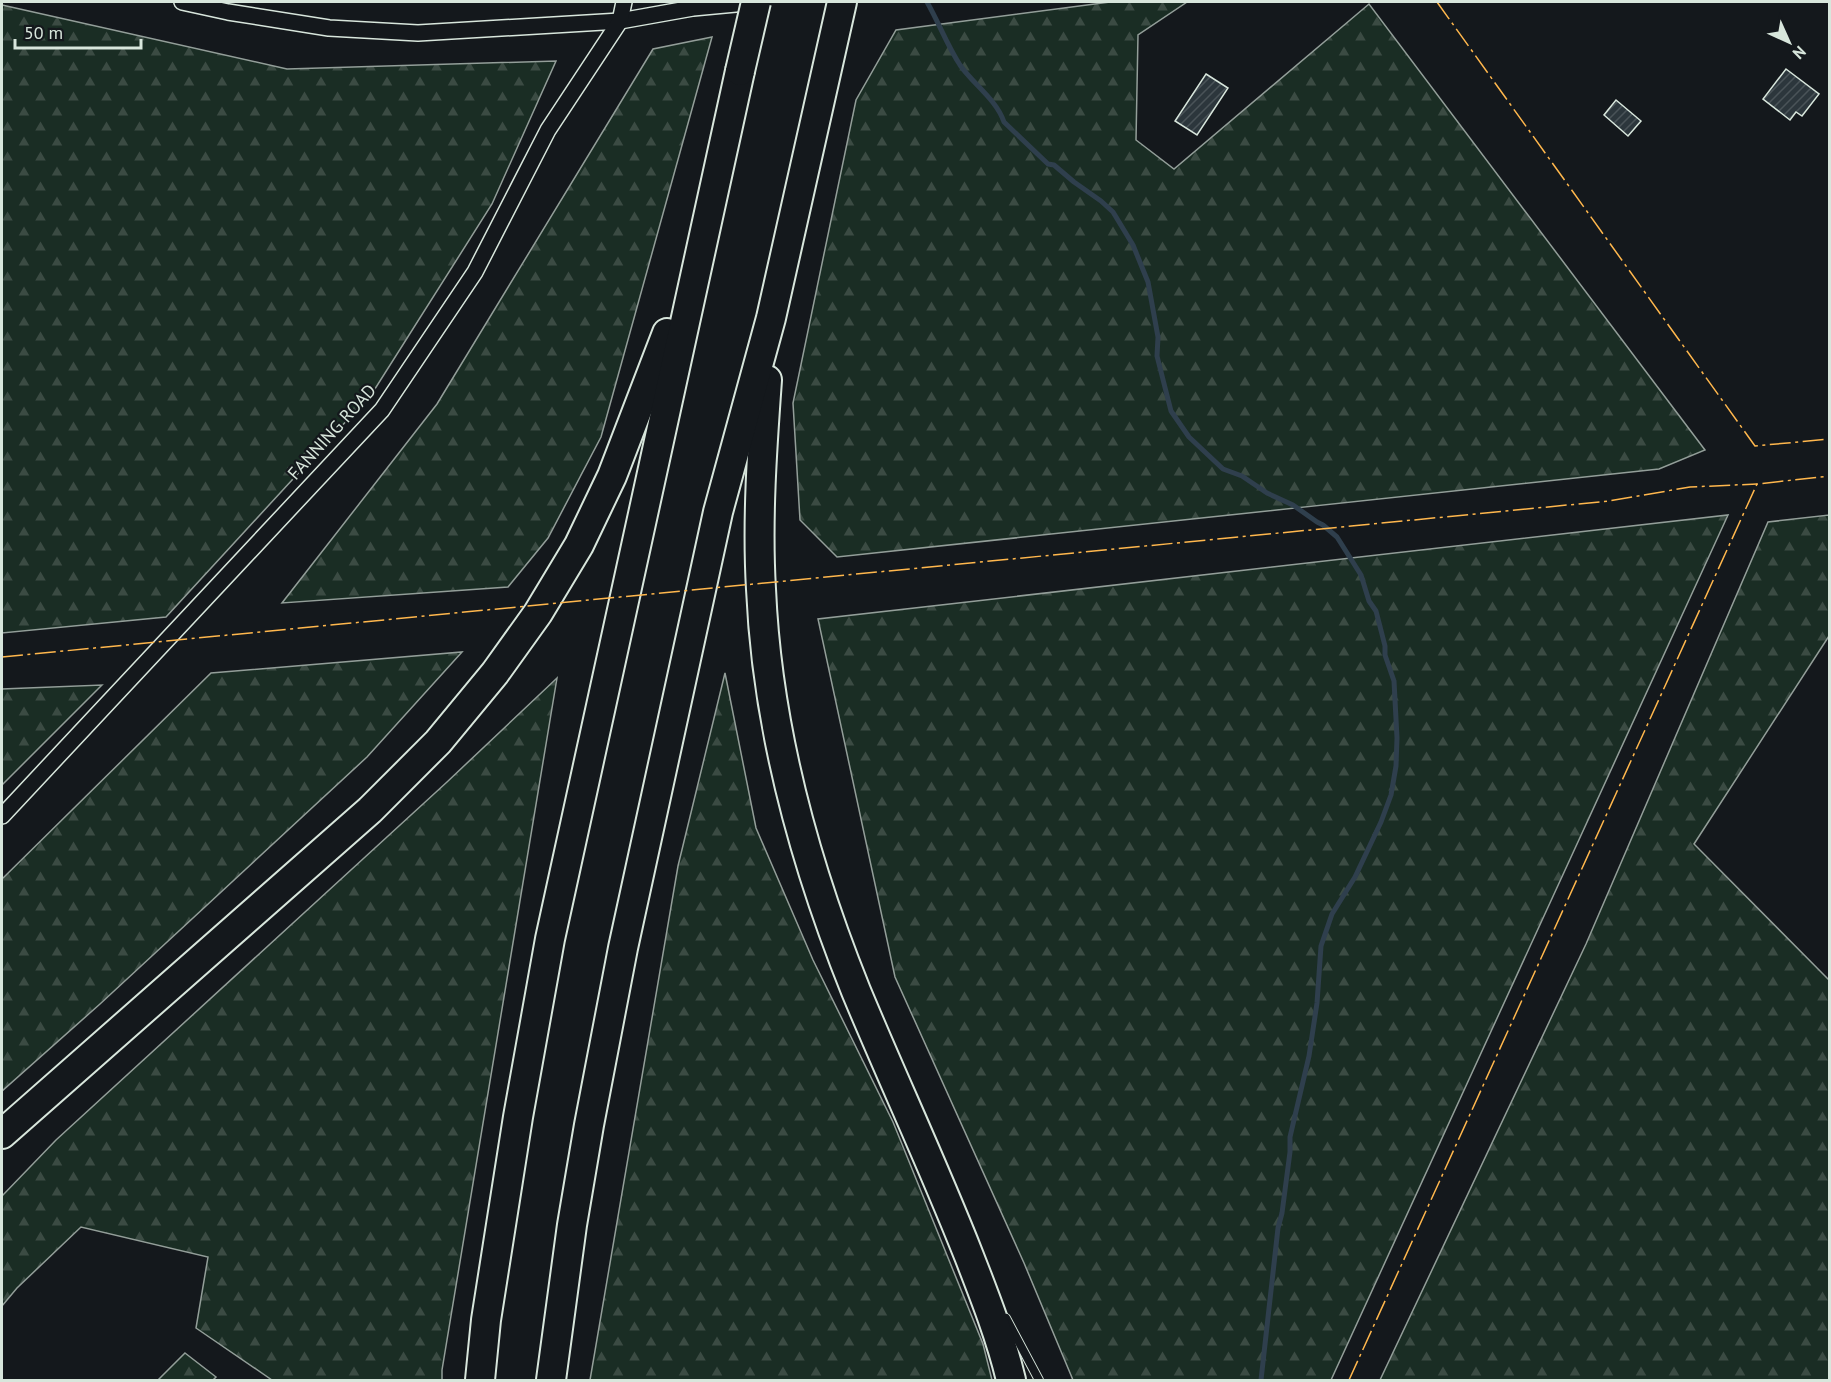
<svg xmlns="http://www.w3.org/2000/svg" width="1831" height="1382" viewBox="0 0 1831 1382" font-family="'PT Sans',sans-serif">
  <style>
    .forest { fill: url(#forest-firs); stroke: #939e99; stroke-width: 1.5 }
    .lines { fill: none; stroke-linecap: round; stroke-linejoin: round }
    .stream { stroke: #2f3f4d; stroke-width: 5 }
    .building { fill: url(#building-hatch); stroke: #d8e6dc; stroke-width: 1.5 }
    .service-casing { stroke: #d8e6dc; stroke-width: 10 }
    .minor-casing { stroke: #d8e6dc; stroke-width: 18 }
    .motorway-casing { stroke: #d8e6dc; stroke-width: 32 }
    .service { stroke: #14181c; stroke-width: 8 }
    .minor { stroke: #14181c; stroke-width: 15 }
    .motorway { stroke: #14181c; stroke-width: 28 }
    .motorway-bridge-casing { stroke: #d8e6dc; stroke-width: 32; stroke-linecap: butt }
    .motorway-bridge { stroke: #14181c; stroke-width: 28 }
    .power { stroke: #ffb74d; stroke-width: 1.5; stroke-dasharray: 21 4.5 3 4.5; stroke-linecap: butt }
    .labels { text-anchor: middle; stroke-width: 4.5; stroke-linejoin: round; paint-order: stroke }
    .street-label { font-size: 18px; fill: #d8e6dc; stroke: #14181c }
  </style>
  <defs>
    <pattern id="forest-firs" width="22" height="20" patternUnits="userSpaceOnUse" patternTransform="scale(1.5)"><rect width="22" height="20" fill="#1a2d24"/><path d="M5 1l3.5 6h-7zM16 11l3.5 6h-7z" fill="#3b4b43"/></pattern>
    <pattern id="building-hatch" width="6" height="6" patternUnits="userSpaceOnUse" patternTransform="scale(1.5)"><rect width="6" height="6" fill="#2c363c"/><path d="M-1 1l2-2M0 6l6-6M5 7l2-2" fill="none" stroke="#4a5358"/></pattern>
  </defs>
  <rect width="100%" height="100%" fill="#14181c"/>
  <!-- forest -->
  <g class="forest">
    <path d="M 1110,2 L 1187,2 L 1138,35 L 1136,140 L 1174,169 L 1369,4 L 1705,450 L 1659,469 L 837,557 L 800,520 L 793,403 L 856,100 L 896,30 Z"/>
    <path d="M 2,5 L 287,69 L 556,61 L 492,204 L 373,392 L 166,617 L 2,633 Z"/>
    <path d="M 712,37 L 601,437 L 548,538 L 508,587 L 282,603 L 437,404 L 653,49 Z"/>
    <path d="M 1728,515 L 1331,1380 L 1073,1380 L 1024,1263 L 895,977 L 818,619 Z"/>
    <path d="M 1829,515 L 1829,636 L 1694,844 L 1829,980 L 1829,1380 L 1380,1380 L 1586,944 L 1768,522 Z"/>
    <path d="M 462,652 L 367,757 L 100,1004 L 2,1091 L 2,879 L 211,673 Z"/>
    <path d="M 725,673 L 756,828 L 813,960 L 893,1122 L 983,1344 L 992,1380 L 590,1380 L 678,866 Z"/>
    <path d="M 557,678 L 442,1370 L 442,1380 L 272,1380 L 196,1328 L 208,1257 L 81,1227 L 17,1288 L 2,1306 L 2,1196 L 56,1140 L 447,782 Z"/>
    <path d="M 102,685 L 2,785 L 2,689 Z"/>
    <path d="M 185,1353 L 216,1377 L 213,1380 L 158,1380 Z"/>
  </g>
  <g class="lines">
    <!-- stream -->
    <path class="stream" d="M 927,2 C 939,23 947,45 960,65 C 973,84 996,99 1004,122 L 1048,164 L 1054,165 L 1074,182 L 1101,201 L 1113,212 L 1133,245 L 1148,282 L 1158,337 L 1157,356 L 1171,411 L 1189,437 L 1223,469 L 1242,476 L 1267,493 L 1293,505 L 1317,522 L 1323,525 L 1337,537 L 1361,575 L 1369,601 L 1376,611 L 1385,646 L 1385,655 L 1394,681 L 1397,738 L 1396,766 L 1391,795 L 1381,822 L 1355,877 L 1332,914 L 1321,946 L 1317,1003 L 1309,1056 L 1290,1137 L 1290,1152 L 1282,1213 L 1278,1228 L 1261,1380"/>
  </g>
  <!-- building -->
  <g class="building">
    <path d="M 1786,69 L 1819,94 L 1802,116 L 1796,112 L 1790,120 L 1763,99 Z"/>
    <path d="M 1206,74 L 1228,88 L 1197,135 L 1175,121 Z"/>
    <path d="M 1616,100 L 1641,121 L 1628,136 L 1604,115 Z"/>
  </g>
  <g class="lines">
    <!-- service casing -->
    <g class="service-casing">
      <path id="service" d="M 1006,1318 L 1039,1380"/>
    </g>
    <!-- minor casing -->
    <g class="minor-casing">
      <g id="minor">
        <path d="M 182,2 L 228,12 L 329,28 L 418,33 L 620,21 L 693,8 L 757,2"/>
        <path d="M 2,816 L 382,410 L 475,272 L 548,130 L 620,21 L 624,2"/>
      </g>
    </g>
    <!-- motorway casing -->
    <g class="motorway-casing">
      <g id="motorway">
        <path d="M 767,380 C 762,449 757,520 761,589 C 767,728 804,862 856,991 C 893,1080 934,1167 969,1256 C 985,1297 1001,1338 1011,1380"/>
        <path d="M 2,1134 L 370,810 L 438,742 L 495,673 L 538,613 L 579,545 L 612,476 L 667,333"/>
        <path d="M 480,1380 L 486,1320 L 518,1117 L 550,939 L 740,71"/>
        <path d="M 551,1380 L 572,1225 L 589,1125 L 623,948 L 718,512 L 771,318 L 842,2"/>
      </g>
    </g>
    <!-- service -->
    <use href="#service" class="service"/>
    <!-- minor -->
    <use href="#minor" class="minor"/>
    <!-- motorway -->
    <use href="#motorway" class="motorway"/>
    <!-- motorway-bridge casing -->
    <g class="motorway-bridge-casing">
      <path id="motorway-bridge" d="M 740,71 L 756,2"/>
    </g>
    <!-- motorway-bridge -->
    <use href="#motorway-bridge" class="motorway-bridge"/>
    <!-- power -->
    <g class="power">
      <path d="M 1437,2 L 1755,446 L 1830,439"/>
      <path d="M 2,657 L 1609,501 L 1690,487 L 1757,484"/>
      <path d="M 1349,1380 L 1757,484 L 1830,476"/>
    </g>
  </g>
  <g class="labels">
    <!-- street labels -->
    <g class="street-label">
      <text transform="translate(332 432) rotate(-48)" y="6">FANNING ROAD</text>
    </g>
  </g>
  <!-- border -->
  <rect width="1831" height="1382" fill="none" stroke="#d8e6dc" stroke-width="6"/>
  <!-- north arrow -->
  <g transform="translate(1789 42) rotate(135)" stroke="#14181c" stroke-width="4.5" paint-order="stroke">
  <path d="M0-4.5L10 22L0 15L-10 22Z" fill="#d8e6dc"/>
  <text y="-9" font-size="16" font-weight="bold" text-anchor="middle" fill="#d8e6dc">N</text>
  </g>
  <!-- scale -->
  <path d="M15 39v9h126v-9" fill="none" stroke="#d8e6dc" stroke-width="3"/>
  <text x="24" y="39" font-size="18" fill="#d8e6dc" stroke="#14181c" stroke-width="4.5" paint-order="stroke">50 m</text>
</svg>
